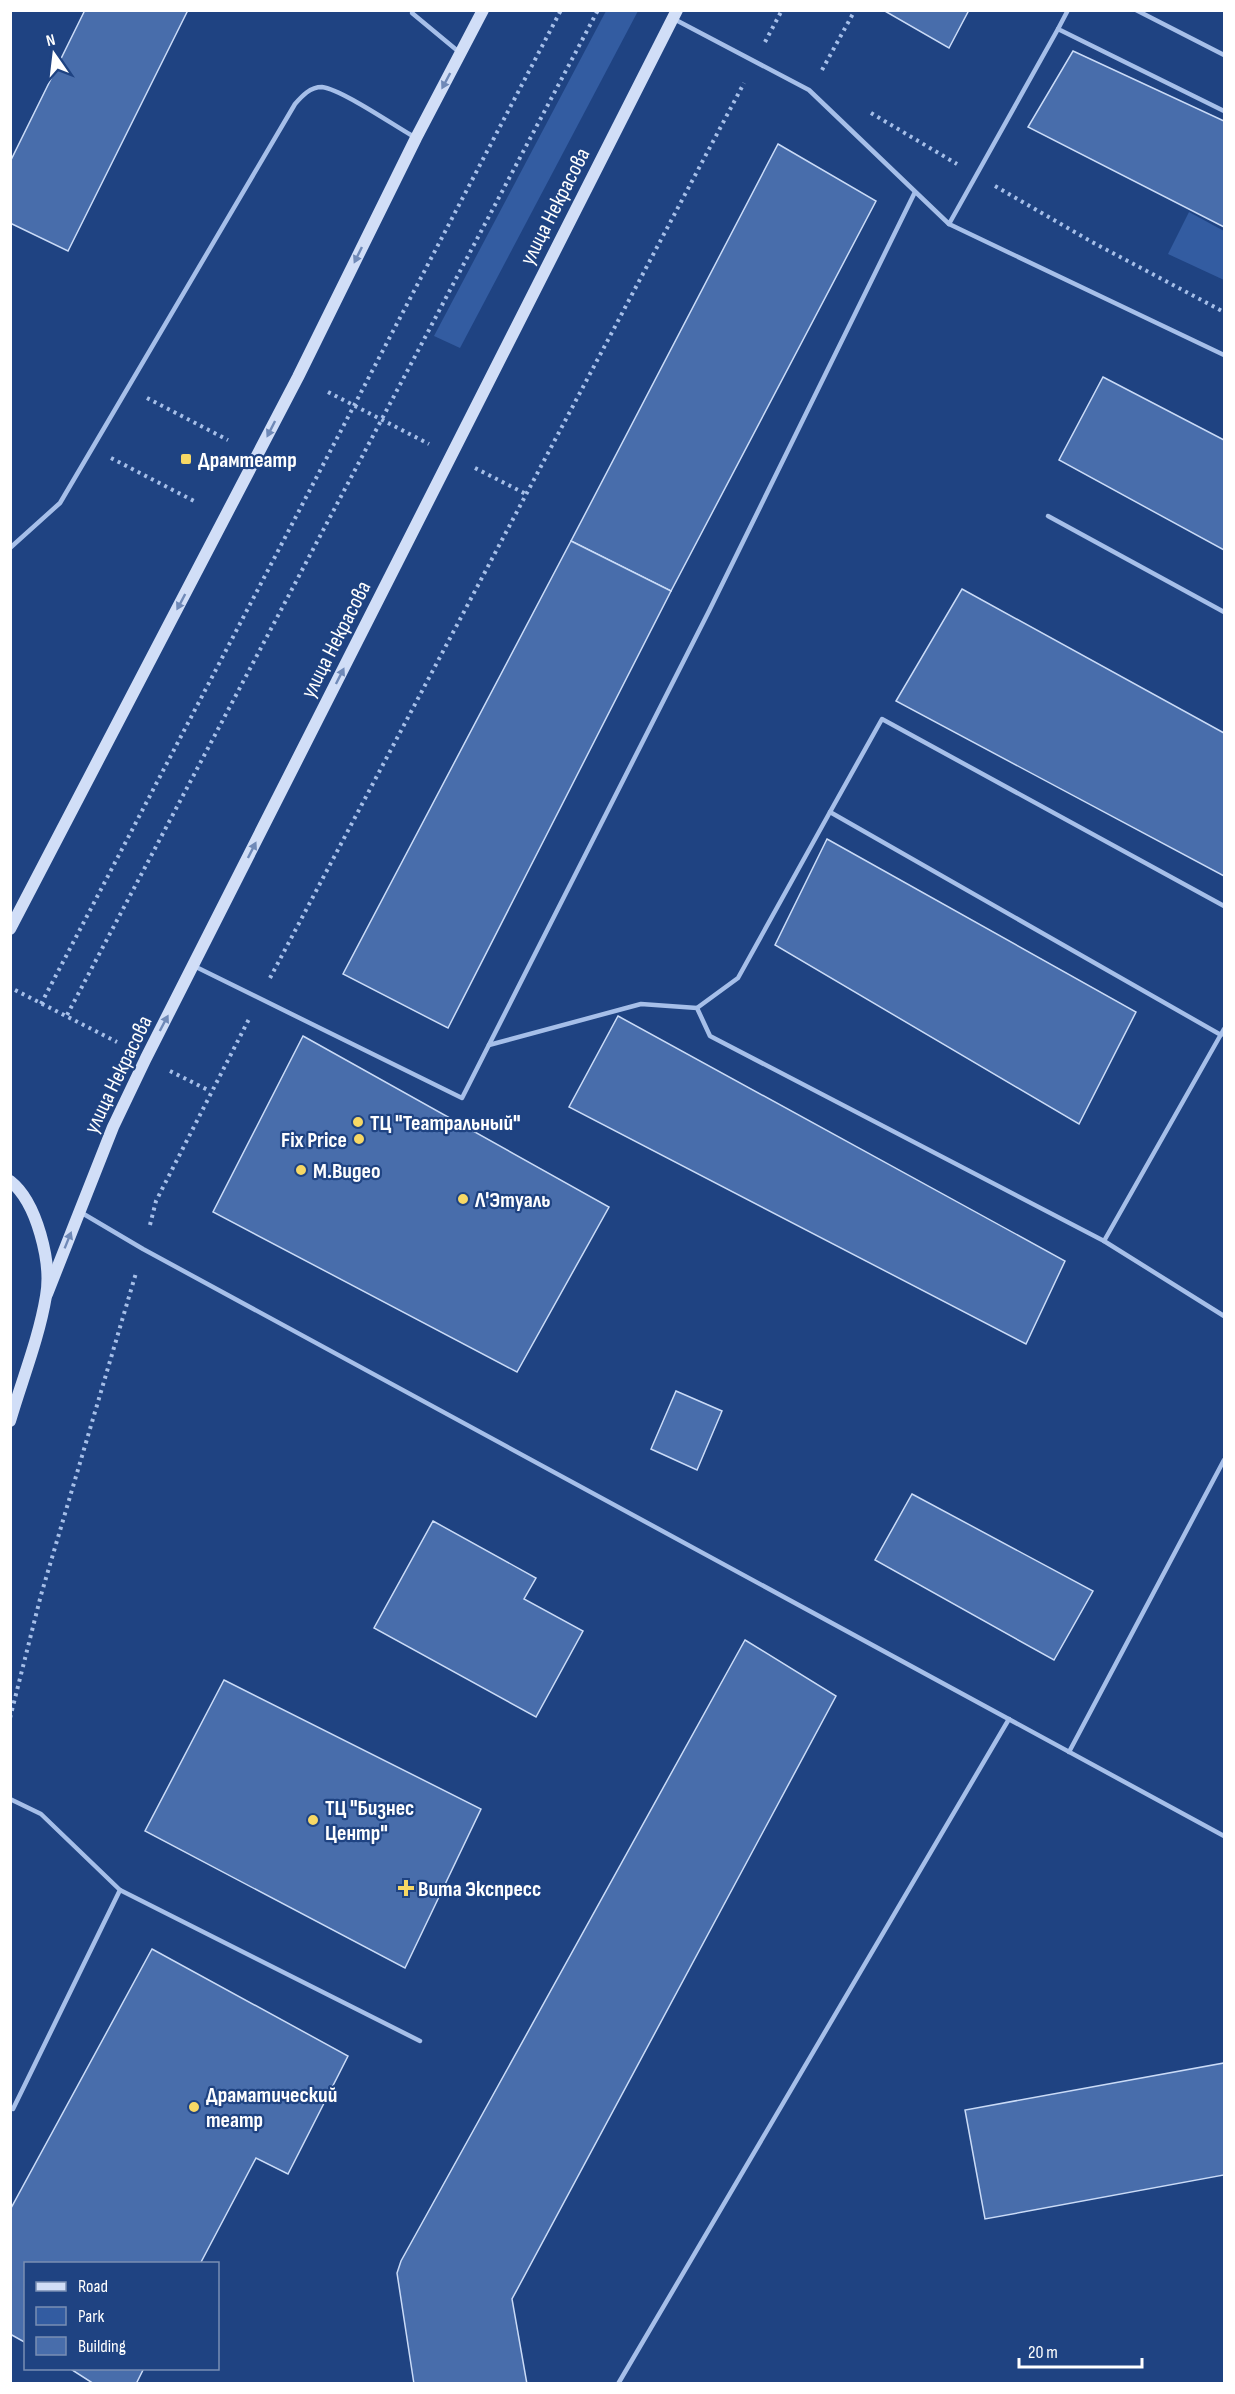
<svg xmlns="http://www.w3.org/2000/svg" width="1235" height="2394" viewBox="0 0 1235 2394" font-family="'Sofia Sans Condensed',sans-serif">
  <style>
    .green { fill: #335ca1 }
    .building { fill: #486dab; stroke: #cadbf7; stroke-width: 1.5 }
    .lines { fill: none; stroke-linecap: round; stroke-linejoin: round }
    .path { stroke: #a6bfe9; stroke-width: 4; stroke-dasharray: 3 4.5; stroke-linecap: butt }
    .service { stroke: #a6bfe9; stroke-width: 4.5 }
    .secondary { stroke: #d1def7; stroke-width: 12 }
    .oneway { fill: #6f89b7 }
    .poi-dot { fill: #f7d865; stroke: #1f4382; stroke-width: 2 }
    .labels { text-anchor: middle; stroke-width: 4.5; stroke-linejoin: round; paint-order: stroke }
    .street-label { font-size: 22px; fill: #fff; stroke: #1f4382 }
    .poi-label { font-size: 22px; font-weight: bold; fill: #fff; stroke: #1f4382; text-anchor: start }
  </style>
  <rect width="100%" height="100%" fill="#1f4382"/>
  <!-- green -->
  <g class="green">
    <path d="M 606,11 L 638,11 L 460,348 L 434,336 Z"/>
    <path d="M 1189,212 L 1224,231 L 1224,280 L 1168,254 Z"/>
  </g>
  <!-- building -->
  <g class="building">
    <path d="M 85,10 L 188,10 L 68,251 L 10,223 L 10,162 Z"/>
    <path d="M 883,10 L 969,10 L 949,48 Z"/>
    <path d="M 1073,51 L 1224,121 L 1224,227 L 1028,127 Z"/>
    <path d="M 778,144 L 876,201 L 671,591 L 571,541 Z"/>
    <path d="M 1103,377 L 1224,440 L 1224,550 L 1059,460 Z"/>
    <path d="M 571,541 L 671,591 L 448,1028 L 343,974 Z"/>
    <path d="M 962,589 L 1224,733 L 1224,876 L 896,701 Z"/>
    <path d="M 827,839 L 1136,1012 L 1079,1124 L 775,945 Z"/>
    <path d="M 618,1016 L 1065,1261 L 1026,1344 L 569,1107 Z"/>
    <path d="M 303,1036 L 609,1207 L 517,1372 L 213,1212 Z"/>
    <path d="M 676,1391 L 722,1411 L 697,1470 L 651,1449 Z"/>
    <path d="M 912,1494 L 1093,1591 L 1054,1660 L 875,1560 Z"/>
    <path d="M 433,1521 L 536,1578 L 524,1599 L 583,1631 L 536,1717 L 374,1628 Z"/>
    <path d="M 745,1640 L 836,1696 L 512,2299 L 527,2384 L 414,2384 L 397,2273 L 401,2261 Z"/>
    <path d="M 224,1680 L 481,1809 L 405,1968 L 145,1831 Z"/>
    <path d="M 152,1949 L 348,2056 L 288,2174 L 256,2158 L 200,2264 L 26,2264 L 26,2343 L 10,2334 L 10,2210 Z"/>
    <path d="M 1224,2063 L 1224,2175 L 985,2219 L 965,2110 Z"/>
    <path d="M 69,2368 L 144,2368 L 136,2384 L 94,2384 Z"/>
  </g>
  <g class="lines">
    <!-- path -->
    <g class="path">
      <path d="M 765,42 L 782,10"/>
      <path d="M 822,70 L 855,10"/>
      <path d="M 871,113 L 957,164"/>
      <path d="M 995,186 L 1092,242 L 1224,312"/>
      <path d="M 328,392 L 429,444"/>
      <path d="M 147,398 L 228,440"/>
      <path d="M 111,458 L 196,502"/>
      <path d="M 475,468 L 526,494"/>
      <path d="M 270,978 L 744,83"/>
      <path d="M 15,990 L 117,1042"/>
      <path d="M 41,1004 L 561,10"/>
      <path d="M 67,1015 L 598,10"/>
      <path d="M 170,1071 L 210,1091"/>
      <path d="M 150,1225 L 156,1201 L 249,1019"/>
      <path d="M 10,1718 L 41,1595 L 136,1273"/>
    </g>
    <!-- service -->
    <g class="service">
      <path d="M 413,10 L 412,13 L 459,52"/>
      <path d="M 1068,10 L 1058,29 L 1224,111"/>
      <path d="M 1136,10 L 1224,55"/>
      <path d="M 674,19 L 809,90 L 949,224 L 1058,29"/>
      <path d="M 949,224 L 1224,355"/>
      <path d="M 1048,516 L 1224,612"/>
      <path d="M 10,548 L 60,503 L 295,104 C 302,96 310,87 322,87 C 341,89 396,127 416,138"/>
      <path d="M 194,966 L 462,1098 L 709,611 L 915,192"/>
      <path d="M 697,1008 L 738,978 L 830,812"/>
      <path d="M 1224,1029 L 1104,1241 L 1224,1316"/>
      <path d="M 1221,1035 L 830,812 L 882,719 L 1224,906"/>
      <path d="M 489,1045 L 641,1004 L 697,1008 L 710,1036 L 1104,1241"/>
      <path d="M 82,1213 L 143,1249 L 1224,1836"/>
      <path d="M 1069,1752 L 1224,1460"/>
      <path d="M 10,1799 L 41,1814 L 120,1890 L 420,2041"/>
      <path d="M 13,2109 L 120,1890"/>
      <path d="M 618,2384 L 1009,1719"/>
    </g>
    <!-- secondary -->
    <g class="secondary">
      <path d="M 10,929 L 298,377 L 416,138 L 483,10"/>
      <path d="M 10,1181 C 37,1202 52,1263 46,1296 C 39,1338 22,1380 10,1421"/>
      <path d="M 47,1294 L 113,1127 L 146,1058 L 677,10"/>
    </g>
  </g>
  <!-- one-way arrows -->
  <defs><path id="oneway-solid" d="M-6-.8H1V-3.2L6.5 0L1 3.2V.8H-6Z" transform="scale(1.5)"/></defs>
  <g class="oneway">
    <use href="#oneway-solid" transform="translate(446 81) rotate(118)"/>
    <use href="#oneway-solid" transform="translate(358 255) rotate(116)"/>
    <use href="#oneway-solid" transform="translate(271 429) rotate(117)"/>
    <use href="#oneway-solid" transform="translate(181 602) rotate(118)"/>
    <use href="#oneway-solid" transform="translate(340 676) rotate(-63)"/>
    <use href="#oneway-solid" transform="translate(252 850) rotate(-63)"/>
    <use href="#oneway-solid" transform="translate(164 1023) rotate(-62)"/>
    <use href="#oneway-solid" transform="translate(68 1240) rotate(-68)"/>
  </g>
  <!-- markers -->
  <g class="poi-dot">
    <rect x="180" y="453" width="12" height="12" rx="3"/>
    <circle cx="358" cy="1122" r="6"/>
    <circle cx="359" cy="1139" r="6"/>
    <circle cx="301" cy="1170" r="6"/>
    <circle cx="463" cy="1199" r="6"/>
    <circle cx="313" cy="1820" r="6"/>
    <path d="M403 1879h6v6h6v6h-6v6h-6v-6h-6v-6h6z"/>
    <circle cx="194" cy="2107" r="6"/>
  </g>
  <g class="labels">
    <!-- street labels -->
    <g class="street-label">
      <text transform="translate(554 206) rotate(-63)" y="8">улица Некрасова</text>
      <text transform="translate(335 639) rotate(-63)" y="8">улица Некрасова</text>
      <text transform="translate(117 1074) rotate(-64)" y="8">улица Некрасова</text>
    </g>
    <!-- poi labels -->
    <g class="poi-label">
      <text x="198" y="467">Драмтеатр</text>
      <text x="370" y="1130">ТЦ "Театральный"</text>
      <text x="347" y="1147" text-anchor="end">Fix Price</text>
      <text x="313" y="1178">М.Видео</text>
      <text x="475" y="1207">Л'Этуаль</text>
      <text x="325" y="1815">ТЦ "Бизнес<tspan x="325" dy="25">Центр"</tspan></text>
      <text x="418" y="1896">Вита Экспресс</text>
      <text x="206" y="2102">Драматический<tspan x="206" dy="25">театр</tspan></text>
    </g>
  </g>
  <!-- border -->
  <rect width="1235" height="2394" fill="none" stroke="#ffffff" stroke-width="24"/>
  <!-- legend -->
  <rect x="24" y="2262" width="195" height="108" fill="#1f4382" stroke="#798eb4" stroke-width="1.5"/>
  <rect x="36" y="2282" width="30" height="9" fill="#d1def7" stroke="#798eb4" stroke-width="1.5"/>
  <text x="78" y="2292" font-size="18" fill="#ffffff">Road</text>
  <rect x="36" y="2307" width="30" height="18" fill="#335ca1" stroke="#798eb4" stroke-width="1.5"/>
  <text x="78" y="2322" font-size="18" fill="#ffffff">Park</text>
  <rect x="36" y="2337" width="30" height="18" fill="#486dab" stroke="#798eb4" stroke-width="1.5"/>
  <text x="78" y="2352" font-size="18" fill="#ffffff">Building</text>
  <!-- north arrow -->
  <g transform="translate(54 54) rotate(346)" stroke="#1f4382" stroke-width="4.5" paint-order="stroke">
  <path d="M0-4.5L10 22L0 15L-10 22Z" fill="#ffffff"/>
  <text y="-9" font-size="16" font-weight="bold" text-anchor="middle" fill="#ffffff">N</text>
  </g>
  <!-- scale -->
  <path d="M1019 2358v9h123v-9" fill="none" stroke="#ffffff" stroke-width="3"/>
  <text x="1028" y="2358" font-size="18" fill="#ffffff" stroke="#1f4382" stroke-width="4.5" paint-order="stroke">20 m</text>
</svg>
